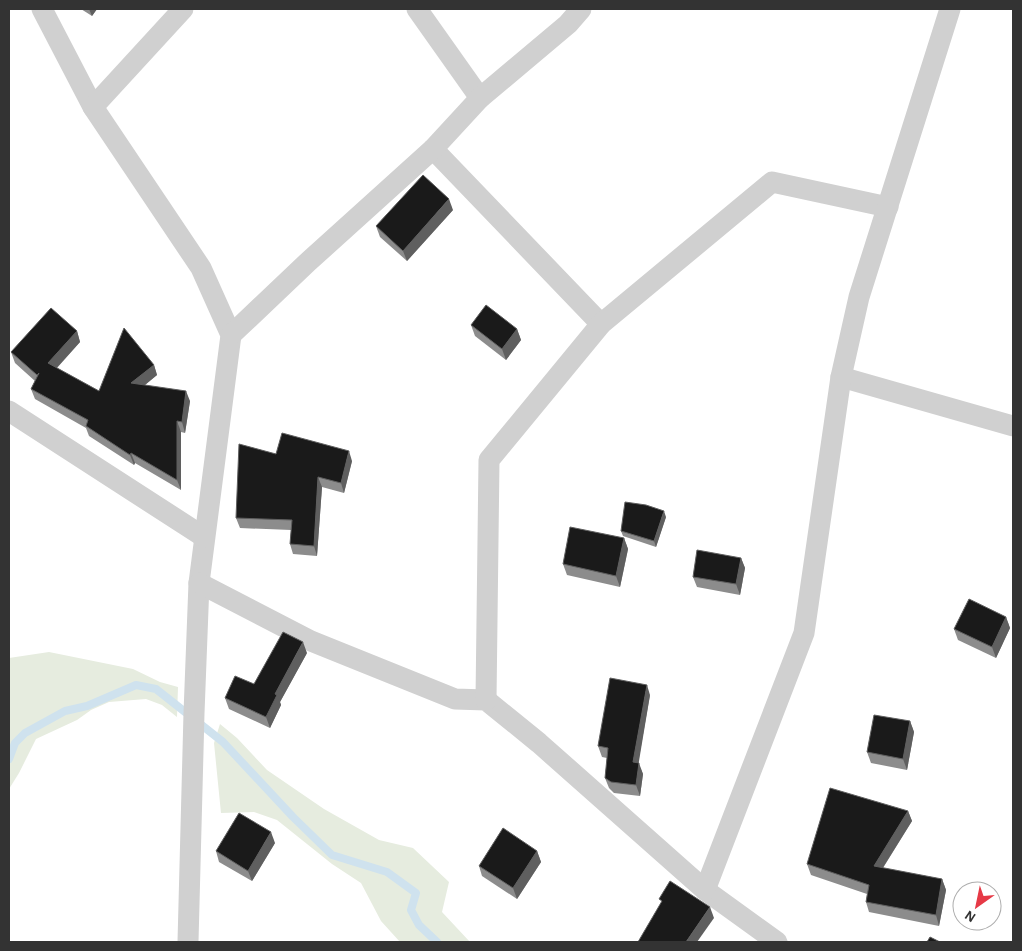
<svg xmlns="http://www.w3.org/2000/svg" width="1022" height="951" viewBox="0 0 1022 951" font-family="'Alegreya Sans',sans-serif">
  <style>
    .green { fill: #e6ecdf }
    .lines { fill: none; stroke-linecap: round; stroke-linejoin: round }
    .stream { stroke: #cfe2ee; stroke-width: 8 }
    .street { stroke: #d0d0d0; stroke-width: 21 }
    .wall { fill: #8c8c8c }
    .shaded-wall { fill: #5f5f5f }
    .building { fill: #1a1a1a; stroke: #5f5f5f }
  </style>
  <rect width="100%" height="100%" fill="#fff"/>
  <!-- green -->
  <g class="green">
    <path d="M 49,652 L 133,669 L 160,682 L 178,687 L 177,717 L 162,705 L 146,699 L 109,702 L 91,710 L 77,720 L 36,739 L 19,773 L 9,789 L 9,658 Z"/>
    <path d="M 220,724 L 237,738 L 267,770 L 324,809 L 379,840 L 413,848 L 449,882 L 442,912 L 470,942 L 400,942 L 381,921 L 361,883 L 332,864 L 277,820 L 254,812 L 221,813 L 214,743 Z"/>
  </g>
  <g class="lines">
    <!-- stream -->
    <path class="stream" d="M 9,759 L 15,743 L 25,733 L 65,711 L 87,706 L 136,685 L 156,689 L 223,742 L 293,817 L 332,855 L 387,872 L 416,893 L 411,910 L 419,925 L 437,942"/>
    <!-- street -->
    <g class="street">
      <path d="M 42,9 L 93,107 L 201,268 L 231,335 L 199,583 L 194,713 L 188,942"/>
      <path d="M 417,9 L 480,98"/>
      <path d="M 93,107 L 183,9"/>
      <path d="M 433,149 L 601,324"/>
      <path d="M 231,335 L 309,261 L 433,149 L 480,98 L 568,24 L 581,9"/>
      <path d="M 841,377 L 1013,426"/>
      <path d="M 9,411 L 204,537"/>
      <path d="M 199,583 L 311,641 L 455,699 L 486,700 L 539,743 L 705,890 L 777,942"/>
      <path d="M 486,700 L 489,460 L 601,324 L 772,182 L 888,207"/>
      <path d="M 705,890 L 804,633 L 841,377 L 859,297 L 950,9"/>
    </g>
  </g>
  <!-- wall -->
  <g class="wall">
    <path d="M 81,9 L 97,9 L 92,16 Z"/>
    <path d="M 453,210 L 407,261 L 380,237 L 376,226 Z"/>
    <path d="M 471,325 L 517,329 L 521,340 L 506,360 L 475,336 Z"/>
    <path d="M 77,331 L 80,342 L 57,368 L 99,391 L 154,365 L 157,375 L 145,385 L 190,401 L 185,433 L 181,432 L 181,490 L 135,463 L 134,465 L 89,436 L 86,428 L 35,399 L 31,389 L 35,381 L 15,363 L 11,352 Z"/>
    <path d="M 276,454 L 352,461 L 344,493 L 322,487 L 317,556 L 293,554 L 290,544 L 291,530 L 240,528 L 236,518 Z"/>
    <path d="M 666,517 L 656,547 L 623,536 L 621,531 Z"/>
    <path d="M 624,538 L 628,549 L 620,587 L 567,575 L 563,564 Z"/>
    <path d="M 741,558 L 745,568 L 740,595 L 697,587 L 693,577 Z"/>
    <path d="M 1006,617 L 1010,628 L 996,658 L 958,640 L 954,629 Z"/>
    <path d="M 307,653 L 280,702 L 281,705 L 270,728 L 229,709 L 225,698 L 254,684 Z"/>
    <path d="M 650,695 L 638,763 L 643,774 L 640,796 L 614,793 L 609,788 L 605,778 L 607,758 L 602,757 L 598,746 Z"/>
    <path d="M 910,721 L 914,732 L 907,770 L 871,763 L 867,752 Z"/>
    <path d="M 908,811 L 912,821 L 883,868 L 942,879 L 946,890 L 939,926 L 869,912 L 866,902 L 867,894 L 811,875 L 807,864 Z"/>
    <path d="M 275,843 L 252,881 L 219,862 L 216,851 Z"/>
    <path d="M 537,851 L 541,862 L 517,899 L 482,876 L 479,866 Z"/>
  </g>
  <!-- shaded-wall -->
  <g class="shaded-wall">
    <path d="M 89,9 L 97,9 L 92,16 Z"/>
    <path d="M 449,199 L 453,210 L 407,261 L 403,251 Z"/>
    <path d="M 517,329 L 521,340 L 506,360 L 502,349 Z"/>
    <path d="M 77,331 L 80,342 L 52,373 L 48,363 Z"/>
    <path d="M 154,365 L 157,375 L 135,393 L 131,383 Z"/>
    <path d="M 186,391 L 190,401 L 185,433 L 182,422 Z"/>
    <path d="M 177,421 L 181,432 L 181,490 L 177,480 Z"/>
    <path d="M 349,451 L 352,461 L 344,493 L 341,483 Z"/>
    <path d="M 131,453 L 135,463 L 134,465 L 130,455 Z"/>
    <path d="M 318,477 L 322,487 L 317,556 L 314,546 Z"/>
    <path d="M 664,511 L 666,517 L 656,547 L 654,541 Z"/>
    <path d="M 624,538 L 628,549 L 620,587 L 616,576 Z"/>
    <path d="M 741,558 L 745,568 L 740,595 L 736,584 Z"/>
    <path d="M 1006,617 L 1010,628 L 996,658 L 992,647 Z"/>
    <path d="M 303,642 L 307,653 L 280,702 L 281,705 L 270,728 L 266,717 L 275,694 Z"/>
    <path d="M 647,685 L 650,695 L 637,773 L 633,762 Z"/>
    <path d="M 910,721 L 914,732 L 907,770 L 903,759 Z"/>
    <path d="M 639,763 L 643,774 L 640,796 L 636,785 Z"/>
    <path d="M 908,811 L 912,821 L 877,877 L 874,866 Z"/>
    <path d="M 271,832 L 275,843 L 252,881 L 248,871 Z"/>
    <path d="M 537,851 L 541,862 L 517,899 L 513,888 Z"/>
    <path d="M 942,879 L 946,890 L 939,926 L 936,915 Z"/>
    <path d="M 710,907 L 714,918 L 697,942 L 686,942 Z"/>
  </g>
  <!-- building -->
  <g class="building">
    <path d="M 423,175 L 449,199 L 403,251 L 376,226 Z"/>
    <path d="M 486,305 L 517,329 L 502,349 L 471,325 Z"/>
    <path d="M 51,308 L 77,331 L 48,363 L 99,391 L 124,328 L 154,365 L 131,383 L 186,391 L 182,422 L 177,421 L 177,480 L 131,453 L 130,455 L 86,426 L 88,420 L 31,389 L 39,373 L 37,375 L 11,352 Z"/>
    <path d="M 282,433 L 349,451 L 341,483 L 318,477 L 314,546 L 290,544 L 292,520 L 236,518 L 239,444 L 276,454 Z"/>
    <path d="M 625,502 L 646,505 L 664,511 L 654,541 L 621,531 Z"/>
    <path d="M 570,527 L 624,538 L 616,576 L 563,564 Z"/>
    <path d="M 697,550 L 741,558 L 736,584 L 693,577 Z"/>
    <path d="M 969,599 L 1006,617 L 992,647 L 954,629 Z"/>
    <path d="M 283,632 L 303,642 L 275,694 L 277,695 L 266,717 L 225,698 L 235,676 L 254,684 Z"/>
    <path d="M 610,678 L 647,685 L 633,762 L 639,763 L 636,785 L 611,782 L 605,778 L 608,748 L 598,746 Z"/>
    <path d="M 874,715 L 910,721 L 903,759 L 867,752 Z"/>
    <path d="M 830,788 L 908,811 L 874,866 L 942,879 L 936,915 L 866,902 L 869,885 L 807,864 Z"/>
    <path d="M 239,813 L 271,832 L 248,871 L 216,851 Z"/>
    <path d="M 503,828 L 537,851 L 513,888 L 479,866 Z"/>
    <path d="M 670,881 L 710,907 L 686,942 L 638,942 L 662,901 L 659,899 Z"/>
    <path d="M 930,937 L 940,942 L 927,942 Z"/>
  </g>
  <!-- border -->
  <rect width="1022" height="951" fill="none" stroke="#333333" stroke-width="20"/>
  <!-- north arrow -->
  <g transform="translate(977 906) rotate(213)"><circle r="24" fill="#ffffff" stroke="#adadad"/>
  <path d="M0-4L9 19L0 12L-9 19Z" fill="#e63946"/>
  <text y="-8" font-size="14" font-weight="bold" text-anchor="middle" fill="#333333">N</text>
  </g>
</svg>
